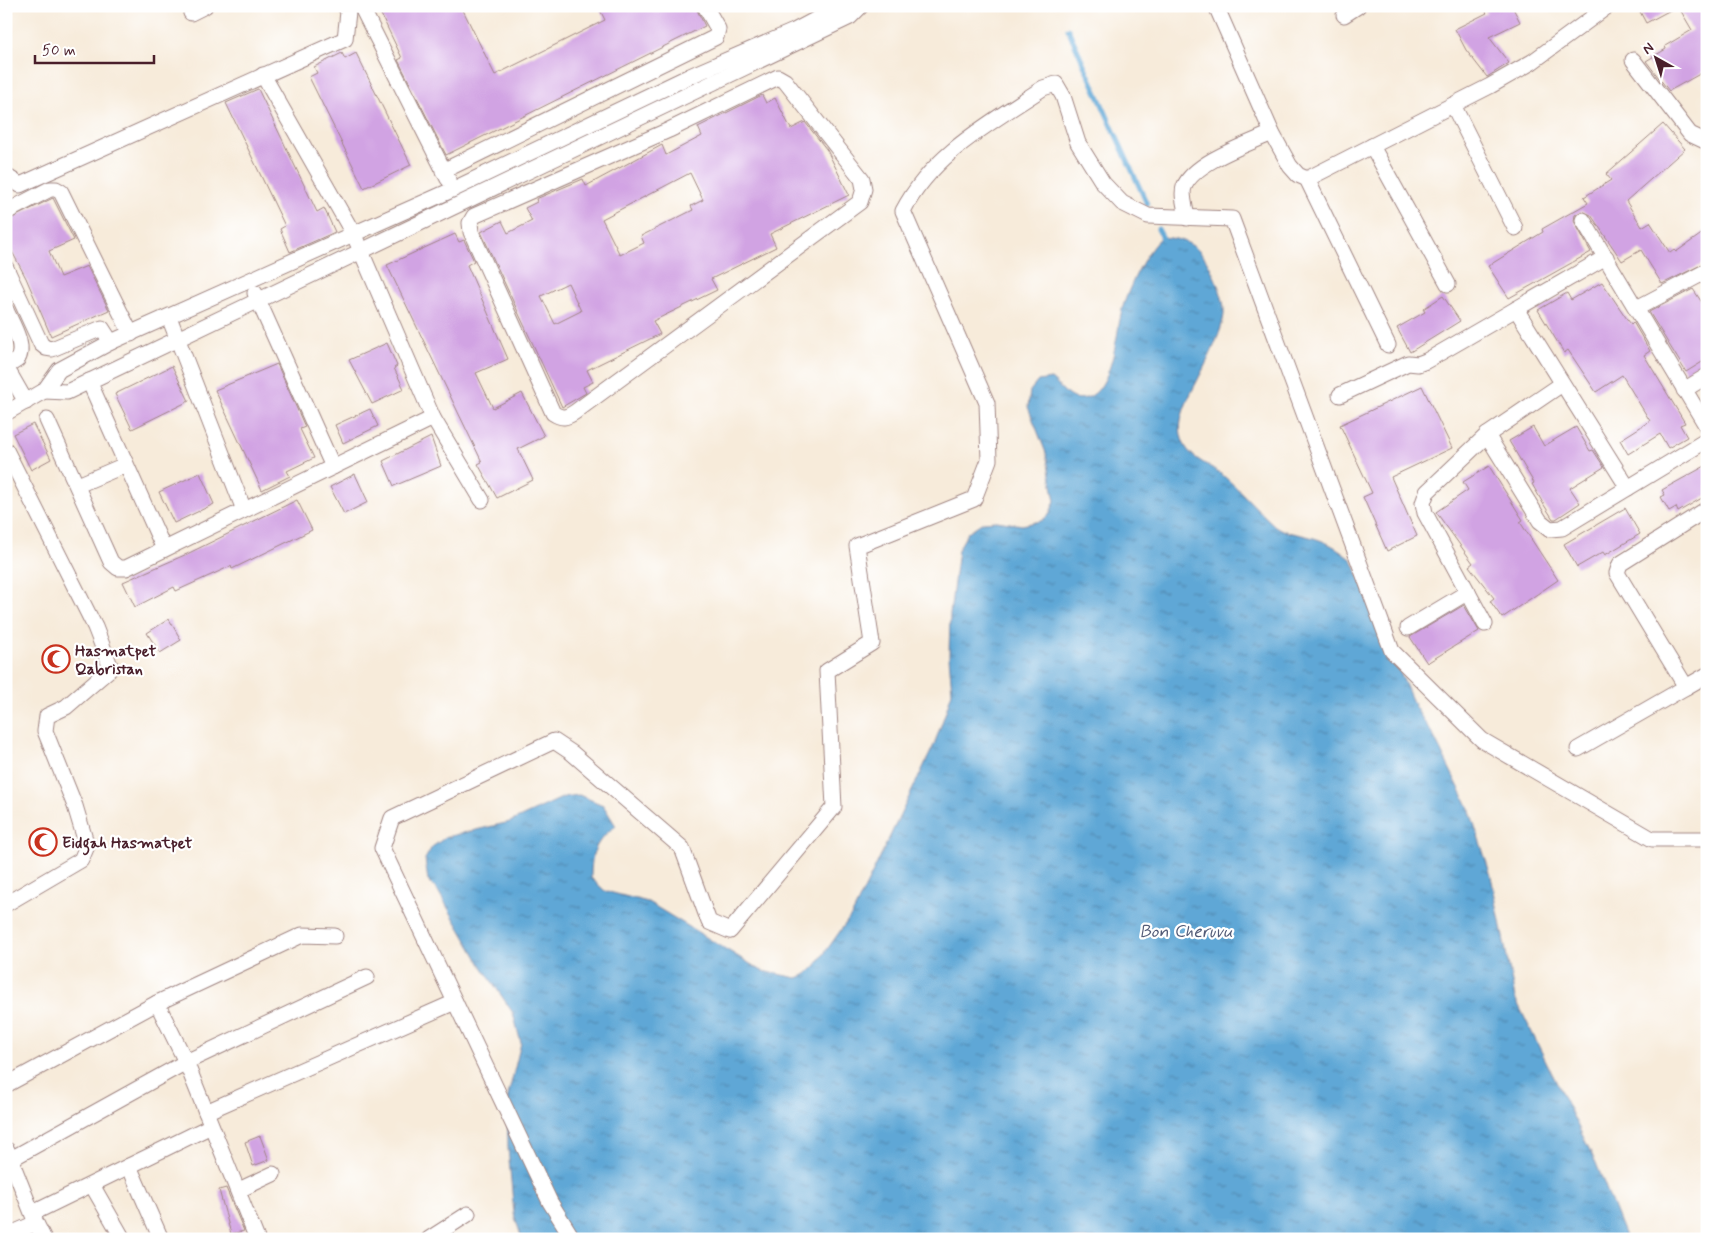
<svg xmlns="http://www.w3.org/2000/svg" width="1713" height="1245" viewBox="0 0 1713 1245" font-family="Mynerve,sans-serif">
  <style>
    .water { fill: url(#water-ripples); stroke: #546380 }
    .lines { fill: none; stroke-linecap: round; stroke-linejoin: round }
    .stream { stroke: #5fa7d6; stroke-width: 5 }
    .building { fill: #d1a3e3; fill-rule: evenodd }
    .minor-casing { stroke: #a08582; stroke-width: 17 }
    .minor { stroke: #fff; stroke-width: 15 }
    .labels { text-anchor: middle; stroke-width: 4.5; stroke-linejoin: round; paint-order: stroke }
    .poi-label { font-size: 16px; font-weight: bold; fill: #4a1f2b; stroke: #fff; text-anchor: start }
    .water-label { font-size: 18px; font-style: italic; fill: #535c78; stroke: #fff }
  </style>
  <defs>
    <pattern id="water-ripples" width="26" height="14" patternUnits="userSpaceOnUse" patternTransform="scale(1.25)"><rect width="26" height="14" fill="#5fa7d6"/><path d="M2 4q2-2 4 0t4 0M15 11q2-2 4 0t4 0" fill="none" stroke="#5087ae"/></pattern>
  </defs>
  <rect width="100%" height="100%" fill="#fff"/>
  <filter id="ink" filterUnits="userSpaceOnUse"><feTurbulence type="fractalNoise" baseFrequency=".02" numOctaves="2"/><feDisplacementMap in="SourceGraphic" scale="10" xChannelSelector="R" yChannelSelector="G"/><feConvolveMatrix kernelMatrix="1 2 1 2 8 2 1 2 1" color-interpolation-filters="sRGB"/></filter>
  <filter id="wash" filterUnits="userSpaceOnUse"><feTurbulence type="fractalNoise" baseFrequency=".0096" numOctaves="4" result="noise"/><feDisplacementMap in="SourceGraphic" scale="20" xChannelSelector="R" yChannelSelector="G"/><feGaussianBlur stdDeviation="1.12" result="paint"/><feColorMatrix in="noise" values="0 0 0 0 0 0 0 0 0 0 0 0 0 0 0 0 0 1.4 0 .05"/><feComposite in="paint" operator="in"/></filter>
  <g filter="url(#wash)">
    <rect width="100%" height="100%" fill="#f7ebda"/>
    <!-- water -->
    <path class="water" d="M 1162,237 C 1185,239 1199,245 1210,267 C 1216,280 1225,299 1224,314 C 1222,335 1200,375 1190,395 C 1185,406 1178,422 1181,435 C 1186,460 1210,463 1226,478 C 1243,493 1258,511 1275,526 C 1287,534 1296,533 1310,537 C 1326,541 1340,549 1352,560 L 1415,707 L 1433,735 L 1469,808 L 1491,876 L 1515,998 L 1596,1163 L 1626,1239 L 522,1239 L 514,1214 L 508,1148 L 507,1100 L 521,1043 L 513,1013 L 483,968 L 438,891 L 428,881 L 425,859 L 432,847 L 446,837 L 510,822 L 564,797 L 579,795 L 603,805 L 616,826 C 595,841 591,853 591,878 L 605,891 L 648,902 L 762,971 L 797,978 L 807,974 L 816,965 L 853,913 L 934,745 L 945,714 L 952,692 L 949,657 L 950,614 L 958,550 L 968,532 L 983,522 L 997,521 L 1022,525 L 1041,521 L 1049,515 L 1055,501 L 1046,453 L 1028,407 L 1030,391 L 1038,381 L 1051,379 C 1058,384 1067,397 1074,398 C 1111,407 1116,337 1121,314 C 1125,295 1146,249 1162,237 Z"/>
    <g class="lines">
      <!-- stream -->
      <g class="stream">
        <path d="M 1068,29 L 1147,204"/>
        <path d="M 1158,229 L 1165,242"/>
      </g>
    </g>
    <g id="blocks">
      <!-- building -->
      <g class="building">
        <path d="M 377,6 L 461,6 L 495,75 L 605,20 L 598,6 L 695,6 L 705,26 L 446,155 L 398,60 L 402,58 Z"/>
        <path d="M 1494,6 L 1512,6 L 1520,22 L 1489,37 L 1509,63 L 1487,77 L 1466,50 L 1455,29 L 1487,13 L 1485,11 Z"/>
        <path d="M 1637,6 L 1678,6 L 1646,23 Z"/>
        <path d="M 1678,6 L 1707,6 L 1707,70 L 1669,91 L 1646,61 L 1666,49 L 1665,46 L 1692,30 Z"/>
        <path d="M 342,53 L 345,59 L 356,53 L 411,165 L 364,188 L 309,77 L 317,73 L 314,67 Z"/>
        <path d="M 258,89 L 317,212 L 324,208 L 335,232 L 290,252 L 280,229 L 285,226 L 226,103 Z"/>
        <path d="M 762,95 L 766,103 L 775,98 L 791,129 L 805,122 L 827,150 L 849,195 L 770,234 L 776,247 L 711,279 L 717,290 L 653,321 L 660,334 L 587,370 L 593,382 L 583,387 L 586,393 L 562,407 L 481,232 L 502,221 L 508,233 L 532,221 L 525,208 L 537,202 L 536,199 L 583,179 L 586,186 L 662,145 L 666,155 L 702,136 L 698,127 ZM 690,173 L 703,200 L 691,206 L 693,210 L 641,236 L 644,243 L 620,255 L 602,219 ZM 568,283 L 581,311 L 555,324 L 541,296 Z"/>
        <path d="M 1663,124 L 1685,149 L 1626,201 L 1642,227 L 1650,222 L 1670,253 L 1674,250 L 1676,252 L 1707,230 L 1707,262 L 1662,284 L 1641,250 L 1622,261 L 1591,215 L 1582,211 L 1575,215 L 1574,221 L 1591,252 L 1509,298 L 1488,266 L 1543,232 L 1542,229 L 1588,203 L 1584,197 L 1611,180 L 1606,174 Z"/>
        <path d="M 53,198 L 74,240 L 49,251 L 60,277 L 87,266 L 109,310 L 51,336 L 26,278 L 6,240 L 6,221 Z"/>
        <path d="M 455,234 L 459,242 L 464,240 L 474,261 L 467,265 L 508,359 L 476,373 L 493,408 L 522,393 L 544,436 L 518,449 L 533,480 L 497,498 L 478,464 L 482,462 L 387,265 Z"/>
        <path d="M 1602,282 L 1627,319 L 1631,324 L 1633,322 L 1650,351 L 1644,355 L 1685,423 L 1680,425 L 1687,437 L 1668,448 L 1660,434 L 1628,454 L 1620,440 L 1650,421 L 1622,375 L 1596,392 L 1568,350 L 1564,353 L 1538,310 L 1567,293 L 1571,300 Z"/>
        <path d="M 1693,289 L 1707,310 L 1707,359 L 1686,372 L 1649,312 Z"/>
        <path d="M 1443,296 L 1460,321 L 1410,352 L 1397,328 L 1425,312 L 1423,309 Z"/>
        <path d="M 387,343 L 397,366 L 394,368 L 404,389 L 372,404 L 349,360 Z"/>
        <path d="M 277,364 L 305,427 L 300,429 L 314,458 L 287,471 L 290,476 L 262,490 L 215,390 Z"/>
        <path d="M 172,366 L 189,401 L 132,429 L 115,394 Z"/>
        <path d="M 1422,386 L 1452,448 L 1391,477 L 1417,536 L 1387,551 L 1363,497 L 1372,493 L 1340,425 Z"/>
        <path d="M 370,409 L 378,426 L 343,443 L 335,425 Z"/>
        <path d="M 33,424 L 51,459 L 31,470 L 13,434 Z"/>
        <path d="M 1533,427 L 1544,446 L 1576,427 L 1590,451 L 1593,450 L 1604,467 L 1570,488 L 1580,503 L 1556,519 L 1553,519 L 1544,505 L 1532,484 L 1534,483 L 1509,441 Z"/>
        <path d="M 431,437 L 441,466 L 394,486 L 383,461 Z"/>
        <path d="M 1707,465 L 1707,495 L 1678,512 L 1676,507 L 1669,511 L 1661,497 L 1665,495 L 1662,490 Z"/>
        <path d="M 1489,466 L 1523,520 L 1520,522 L 1558,580 L 1502,618 L 1490,601 L 1494,598 L 1469,566 L 1473,563 L 1436,512 L 1468,490 L 1463,482 Z"/>
        <path d="M 200,473 L 214,504 L 174,523 L 159,492 Z"/>
        <path d="M 355,474 L 368,502 L 344,514 L 330,487 Z"/>
        <path d="M 297,500 L 312,530 L 232,569 L 231,566 L 176,591 L 174,587 L 135,607 L 123,582 L 187,554 Z"/>
        <path d="M 1625,508 L 1640,534 L 1605,555 L 1603,552 L 1577,567 L 1564,544 Z"/>
        <path d="M 1464,605 L 1479,631 L 1427,663 L 1410,637 Z"/>
        <path d="M 169,619 L 181,640 L 160,653 L 147,633 Z"/>
        <path d="M 260,1136 L 269,1160 L 253,1166 L 245,1142 Z"/>
        <path d="M 226,1188 L 244,1231 L 231,1234 L 219,1190 Z"/>
      </g>
    </g>
  </g>
  <g filter="url(#ink)">
    <use href="#blocks" fill-opacity="0" stroke="#a08582" stroke-width="1"/>
    <g class="lines">
      <!-- minor casing -->
      <g class="minor-casing">
        <g id="minor">
          <path d="M 361,6 L 448,179"/>
          <path d="M 1216,6 L 1272,133 L 1290,166 L 1298,175 L 1307,179 L 1388,345"/>
          <path d="M 191,13 L 205,6"/>
          <path d="M 1344,15 L 1358,6"/>
          <path d="M 1633,60 L 1690,134 L 1707,142"/>
          <path d="M 263,75 L 354,235 L 433,418 L 482,500"/>
          <path d="M 778,77 L 785,81 L 862,179 L 864,189 L 860,202 L 575,412 C 566,418 562,419 553,413 L 471,232 L 470,223 L 474,216 L 669,130 Z"/>
          <path d="M 1453,105 L 1515,228"/>
          <path d="M 1372,146 L 1448,284"/>
          <path d="M 443,171 L 716,37 L 718,29 L 705,6"/>
          <path d="M 6,176 L 20,185 L 345,39 L 348,12 L 345,6"/>
          <path d="M 1307,179 L 1490,86 L 1532,62 L 1608,6"/>
          <path d="M 6,212 L 50,189 L 56,189 L 61,192 L 131,334"/>
          <path d="M 1187,218 C 1186,209 1181,195 1184,187 C 1194,162 1248,144 1272,133"/>
          <path d="M 1583,220 L 1707,427"/>
          <path d="M 6,268 L 41,344 L 46,348 L 52,349 L 102,328 L 111,342"/>
          <path d="M 255,293 L 333,467"/>
          <path d="M 1637,308 L 1707,271"/>
          <path d="M 1516,309 L 1628,488"/>
          <path d="M 6,310 C 11,322 27,347 17,360 C 14,362 9,365 6,366"/>
          <path d="M 169,317 L 244,510"/>
          <path d="M 6,367 L 26,402"/>
          <path d="M 89,381 L 164,549"/>
          <path d="M 1684,390 L 1707,376"/>
          <path d="M 44,391 L 67,392 L 850,17 L 861,6"/>
          <path d="M 1340,395 L 1408,363 L 1418,364 L 1426,361 L 1606,257"/>
          <path d="M 6,413 L 44,391 L 59,370 L 111,342 L 452,190 L 690,76 L 794,31 L 841,6"/>
          <path d="M 47,420 L 111,562 L 118,568 L 126,568 L 433,418"/>
          <path d="M 1487,435 L 1540,521 L 1550,529 L 1562,528 L 1707,440"/>
          <path d="M 6,450 L 95,627 L 111,668 L 66,707 L 47,716 L 45,731 L 75,806 L 87,846 L 81,860 L 6,904"/>
          <path d="M 78,485 L 125,465"/>
          <path d="M 1707,509 L 1620,564 L 1617,573 L 1686,687 L 1707,675"/>
          <path d="M 1485,624 L 1425,513 L 1423,503 L 1427,492 L 1487,435 L 1562,384"/>
          <path d="M 1408,628 L 1468,592"/>
          <path d="M 1578,749 L 1686,687"/>
          <path d="M 6,1085 L 157,1003"/>
          <path d="M 206,1112 L 455,1002"/>
          <path d="M 11,1159 L 186,1062 L 367,977"/>
          <path d="M 129,1166 L 161,1239"/>
          <path d="M 92,1185 L 123,1239"/>
          <path d="M 239,1190 L 273,1174"/>
          <path d="M 33,1213 L 211,1126"/>
          <path d="M 36,1223 L 44,1239"/>
          <path d="M 6,1236 L 36,1223 L 7,1150"/>
          <path d="M 257,1239 L 186,1062 L 157,1003 L 302,935 L 335,936"/>
          <path d="M 429,1239 L 468,1214"/>
          <path d="M 573,1239 L 550,1202 L 382,848 L 392,818 L 554,741 L 572,753 L 682,848 L 709,922 L 730,931 L 834,807 L 827,671 L 872,643 L 857,546 L 974,499 L 989,460 L 987,403 L 903,211 C 933,153 991,123 1043,88 L 1056,84 L 1063,96 L 1078,143 L 1103,183 L 1122,203 L 1148,216 L 1232,219 L 1392,651 L 1482,740 L 1652,839 L 1707,839"/>
        </g>
      </g>
      <!-- minor -->
      <use href="#minor" class="minor"/>
    </g>
  </g>
  <!-- icons -->
  <defs>
    <g id="mosque-ring" transform="scale(1.4375)"><circle r="9.5" fill="#fff" stroke="#c8321e" stroke-width="1.5"/><path d="M3.5-4.9A6 6 0 1 0 3.5 4.9A5 5 0 1 1 3.5-4.9Z" fill="#c8321e"/></g>
  </defs>
  <g fill-rule="evenodd">
    <use href="#mosque-ring" x="56" y="659"/>
    <use href="#mosque-ring" x="43" y="842"/>
  </g>
  <g class="labels">
    <!-- poi labels -->
    <g class="poi-label">
      <text x="75" y="656">Hasmatpet<tspan x="75" dy="18">Qabristan</tspan></text>
      <text x="62" y="848">Eidgah Hasmatpet</text>
    </g>
    <!-- water labels -->
    <g class="water-label">
      <text x="1186" y="937">Bon Cheruvu</text>
    </g>
  </g>
  <!-- margin -->
  <rect width="1713" height="1245" fill="none" stroke="#fff" stroke-width="25"/>
  <!-- north arrow -->
  <g transform="translate(1656 58) rotate(321)" stroke="#ffffff" stroke-width="4" paint-order="stroke">
  <path d="M0-4L9 19L0 12L-9 19Z" fill="#4a1f2b"/>
  <text y="-8" font-size="14" font-weight="bold" text-anchor="middle" fill="#4a1f2b">N</text>
  </g>
  <!-- scale -->
  <path d="M35 55v8h119v-8" fill="none" stroke="#4a1f2b" stroke-width="2.5"/>
  <text x="42" y="55" font-size="15" fill="#4a1f2b" stroke="#ffffff" stroke-width="4" paint-order="stroke">50 m</text>
</svg>
